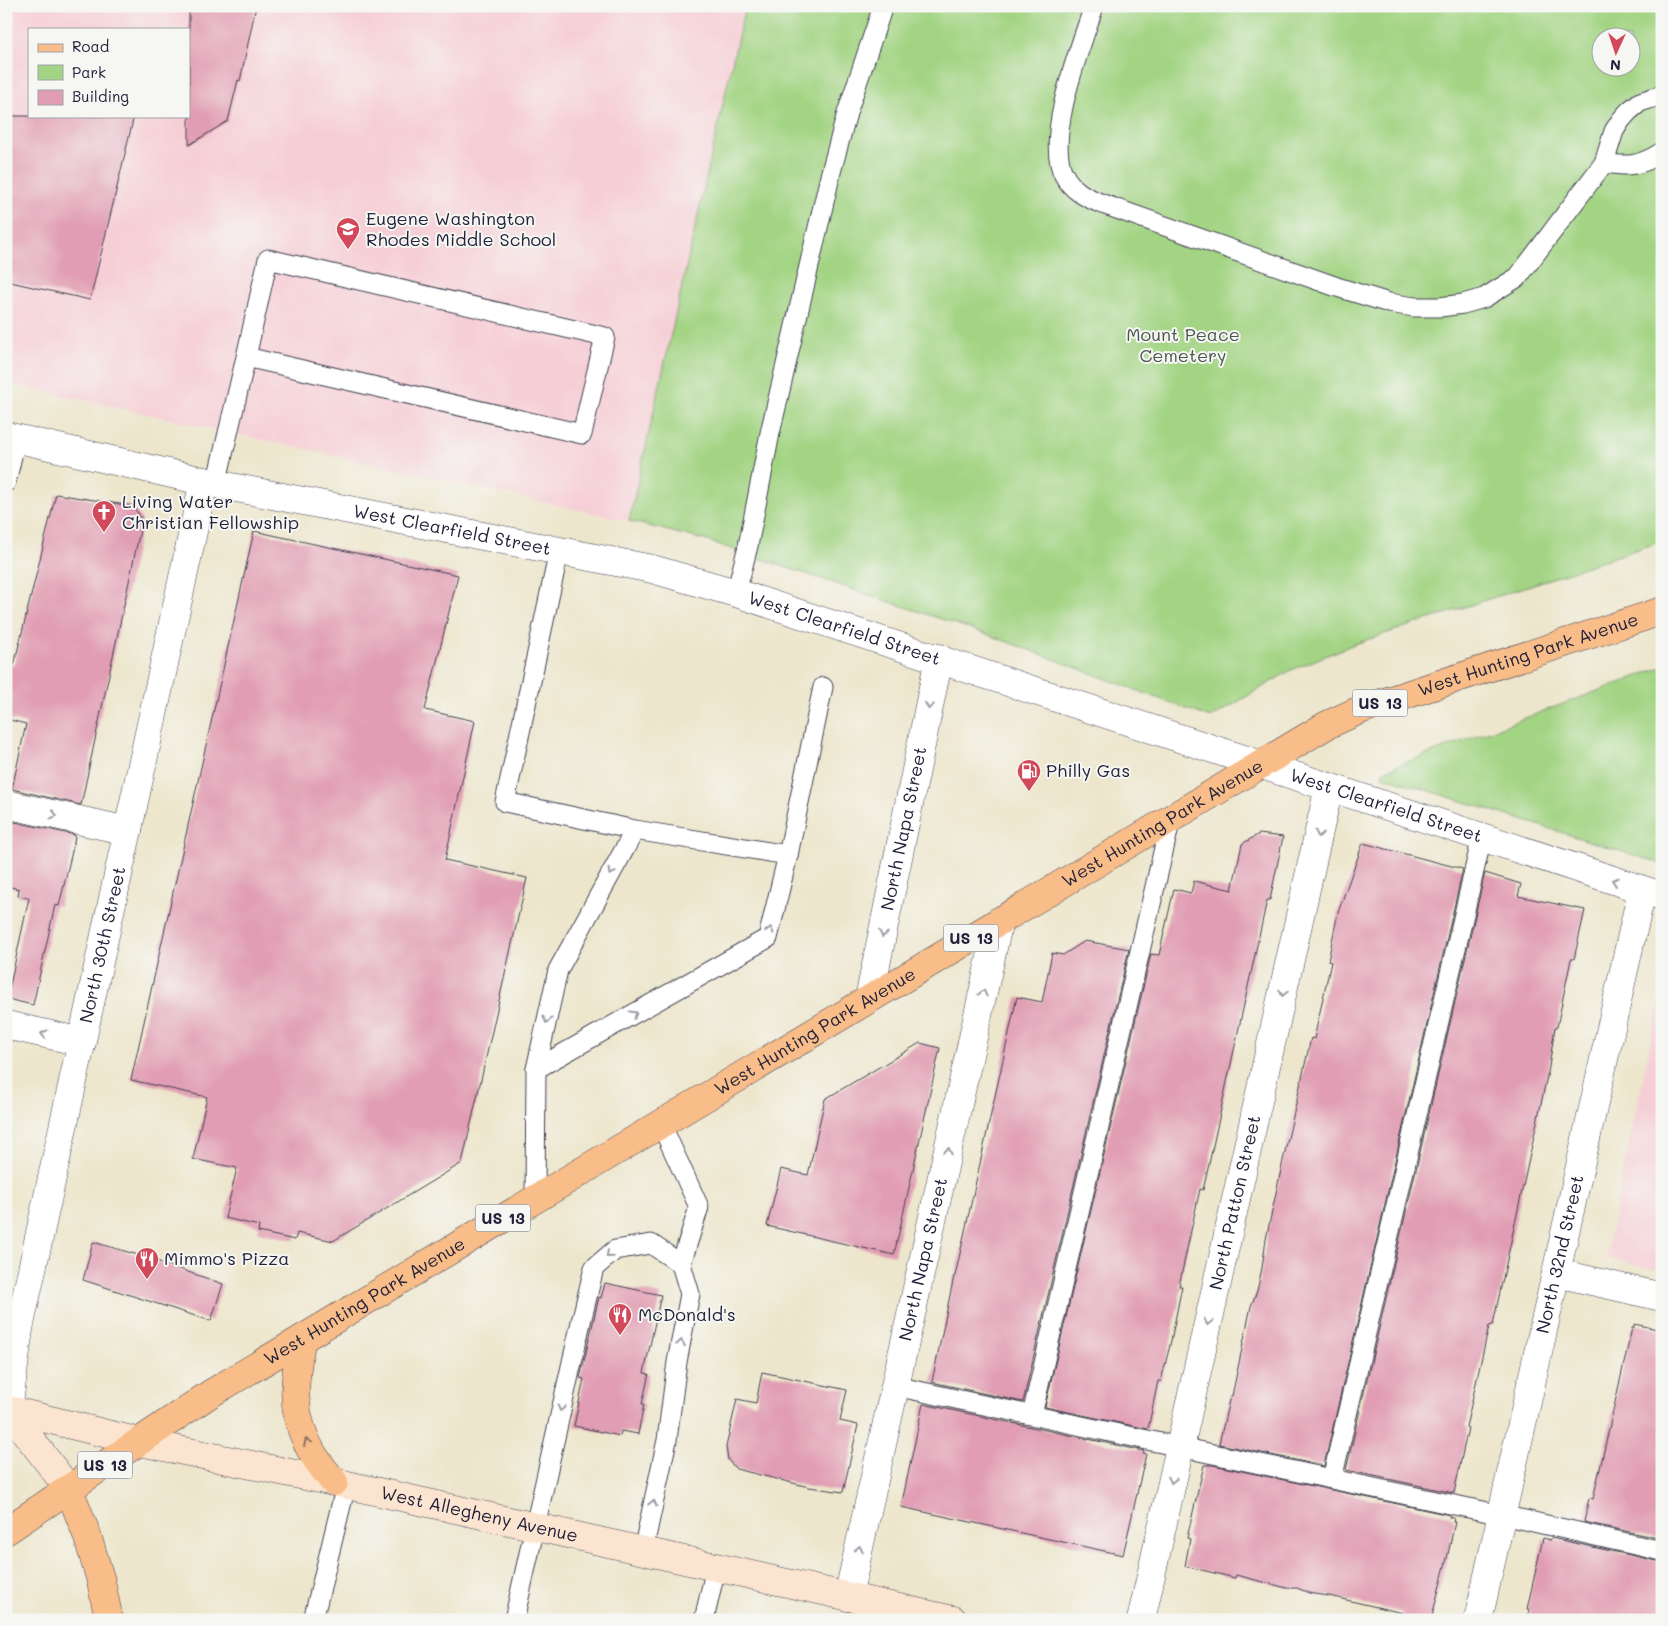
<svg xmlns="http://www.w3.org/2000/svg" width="1668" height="1626" viewBox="0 0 1668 1626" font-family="Mali,sans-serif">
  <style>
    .built { fill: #f6cfd6; fill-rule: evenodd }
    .green { fill: #a3d483; stroke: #627b5f; fill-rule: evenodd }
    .building { fill: #e19db3 }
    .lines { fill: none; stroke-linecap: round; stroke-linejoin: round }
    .service-casing { stroke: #403f51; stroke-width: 21 }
    .minor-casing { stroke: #403f51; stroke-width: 29 }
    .secondary-casing { stroke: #403f51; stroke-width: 29 }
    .primary-casing { stroke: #403f51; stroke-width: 29 }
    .service { stroke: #fff; stroke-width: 19 }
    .minor { stroke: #fff; stroke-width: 28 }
    .secondary { stroke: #fce5d0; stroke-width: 28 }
    .primary { stroke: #f8bd89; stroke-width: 28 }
    .oneway { stroke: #9c9ca7 }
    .oneway2 { stroke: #8d7062 }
    .labels { text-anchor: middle; stroke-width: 4; stroke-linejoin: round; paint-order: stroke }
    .shield { fill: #f6f6f2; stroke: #626272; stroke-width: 1 }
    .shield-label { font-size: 16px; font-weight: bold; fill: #22223b }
    .poi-label { font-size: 18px; fill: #22223b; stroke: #f6f6f2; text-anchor: start }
    .park-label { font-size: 18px; fill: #495751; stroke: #f6f6f2 }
    .street-label { font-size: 18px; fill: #22223b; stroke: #f6f6f2 }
  </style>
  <rect width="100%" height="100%" fill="#f6f6f2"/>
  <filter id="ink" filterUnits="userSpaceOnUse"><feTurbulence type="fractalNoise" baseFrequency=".02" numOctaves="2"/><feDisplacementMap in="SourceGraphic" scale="10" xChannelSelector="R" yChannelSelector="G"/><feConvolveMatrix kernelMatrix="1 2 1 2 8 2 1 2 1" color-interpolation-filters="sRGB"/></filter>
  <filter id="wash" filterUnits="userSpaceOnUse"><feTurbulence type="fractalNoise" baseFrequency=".0096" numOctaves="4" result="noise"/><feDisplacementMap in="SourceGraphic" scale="20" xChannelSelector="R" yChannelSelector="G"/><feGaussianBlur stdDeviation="1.12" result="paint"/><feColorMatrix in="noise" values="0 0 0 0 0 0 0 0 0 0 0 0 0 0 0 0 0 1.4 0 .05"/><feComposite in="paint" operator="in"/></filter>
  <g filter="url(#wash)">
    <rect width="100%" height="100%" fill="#ede6cc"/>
    <!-- built -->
    <g class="built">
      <path d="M 6,6 L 745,6 L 629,521 L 6,383 ZM 29,29 L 189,29 L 189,116 L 29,116 Z"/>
      <path d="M 1662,987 L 1662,1270 L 1605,1258 Z"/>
    </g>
    <!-- green -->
    <g class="green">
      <path d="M 745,6 L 1662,6 L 1662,541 L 1352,645 L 1291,670 L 1211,718 L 986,634 L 708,541 L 629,521 ZM 1600,38 L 1630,38 L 1630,68 L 1600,68 Z"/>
      <path d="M 1662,667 L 1662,864 L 1382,776 L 1383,771 Z"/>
    </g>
    <g id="blocks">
      <!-- building -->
      <g class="building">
        <path d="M 189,6 L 256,6 L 240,81 L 238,80 L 228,121 L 189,145 Z"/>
        <path d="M 6,116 L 134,116 L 90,300 L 6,281 Z"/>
        <path d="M 56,494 L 132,506 L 138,513 L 142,521 L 81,805 L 12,789 L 26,724 L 6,719 L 6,663 L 14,665 Z"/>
        <path d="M 254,531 L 458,575 L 425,710 L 475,721 L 445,860 L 527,878 L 462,1163 L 333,1241 L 297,1233 L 295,1240 L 258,1232 L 259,1226 L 225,1218 L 237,1168 L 193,1159 L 207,1097 L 131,1080 Z"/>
        <path d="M 6,820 L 75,835 L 74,843 L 59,906 L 55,905 L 33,1005 L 7,999 L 29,898 L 18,896 L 19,889 L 6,886 Z"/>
        <path d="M 1259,834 L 1283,837 L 1270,900 L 1267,900 L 1207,1173 L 1203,1190 L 1200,1189 L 1179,1286 L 1182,1286 L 1171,1341 L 1161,1381 L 1158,1381 L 1148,1429 L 1045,1407 L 1151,954 L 1159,955 L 1174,889 L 1191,893 L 1194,881 L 1232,890 L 1242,844 Z"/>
        <path d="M 1363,843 L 1463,869 L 1324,1466 L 1219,1444 L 1230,1396 L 1232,1396 L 1251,1306 L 1257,1291 L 1262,1268 L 1266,1239 L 1284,1156 L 1311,1038 L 1314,1039 L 1331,962 L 1328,961 L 1338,912 Z"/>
        <path d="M 1485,873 L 1521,884 L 1518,896 L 1585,910 L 1574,959 L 1571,959 L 1557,1027 L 1555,1027 L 1549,1067 L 1495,1315 L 1493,1325 L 1489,1326 L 1466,1427 L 1468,1428 L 1454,1493 L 1346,1470 Z"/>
        <path d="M 1085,941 L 1129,949 L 1023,1402 L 932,1382 L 954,1276 L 955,1276 L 1017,997 L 1042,1002 L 1052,953 L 1063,955 Z"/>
        <path d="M 920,1043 L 940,1048 L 894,1255 L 767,1226 L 781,1169 L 808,1175 L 825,1099 Z"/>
        <path d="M 93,1242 L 142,1256 L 223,1284 L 211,1321 L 83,1280 Z"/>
        <path d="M 605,1283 L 661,1295 L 644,1373 L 649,1374 L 642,1404 L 644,1404 L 638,1434 L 621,1431 L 620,1436 L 574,1426 L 584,1379 L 580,1378 L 599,1297 L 601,1298 Z"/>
        <path d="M 1634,1324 L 1662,1330 L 1662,1539 L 1584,1522 L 1589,1498 L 1593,1499 L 1632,1328 L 1634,1328 Z"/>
        <path d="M 762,1372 L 847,1390 L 840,1421 L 858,1425 L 843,1492 L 809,1487 L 736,1469 L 728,1460 L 726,1447 L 737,1399 L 756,1403 Z"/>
        <path d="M 923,1404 L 1144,1451 L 1143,1453 L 1146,1454 L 1123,1555 L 901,1507 Z"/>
        <path d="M 1204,1465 L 1213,1465 L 1450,1515 L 1449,1517 L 1454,1518 L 1453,1522 L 1455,1522 L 1448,1554 L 1431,1620 L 1401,1620 L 1403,1613 L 1329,1596 L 1309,1593 L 1297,1588 L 1287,1588 L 1236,1575 L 1235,1578 L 1185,1566 L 1190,1539 L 1187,1538 Z"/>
        <path d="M 1543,1538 L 1550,1540 L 1551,1538 L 1662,1562 L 1662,1620 L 1527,1620 L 1530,1609 L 1527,1609 Z"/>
      </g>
    </g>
  </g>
  <g filter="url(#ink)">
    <use href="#blocks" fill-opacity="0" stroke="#403f51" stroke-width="1"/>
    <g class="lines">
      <!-- service casing -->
      <g class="service-casing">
        <g id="service">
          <path d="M 1094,6 C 1081,46 1044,137 1064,175 C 1072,190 1085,197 1100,203 L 1337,287 L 1389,303 L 1414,307 L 1440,307 L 1463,304 L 1484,298 L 1518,277 L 1604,163 L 1614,131 L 1621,120 L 1629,111 L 1640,102 L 1662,95"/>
          <path d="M 1604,163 C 1628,167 1641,166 1662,152"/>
          <path d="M 6,482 L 16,439"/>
          <path d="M 216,484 L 246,357 L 268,259 L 605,337 L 582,434 L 246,357"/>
          <path d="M 559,551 L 505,802 L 635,830 L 788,855 L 768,938 L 536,1069 L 558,970 L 635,830"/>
          <path d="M 736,593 L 748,546 L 770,433 L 831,172 L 847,113 L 883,6"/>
          <path d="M 788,855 L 823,687"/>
          <path d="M 661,1124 L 699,1207 L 681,1264"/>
          <path d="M 535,1199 L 536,1069"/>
          <path d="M 895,1386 L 1180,1447 L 1502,1515 L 1662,1551"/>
          <path d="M 1032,1415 L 1171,818"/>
          <path d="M 1332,1479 L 1482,837"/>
          <path d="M 313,1620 L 346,1485"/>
          <path d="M 514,1620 L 581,1322 L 594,1268 L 615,1250 L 651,1244 L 681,1264 L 690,1294 L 677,1362 L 667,1440 L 643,1551"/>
          <path d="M 704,1620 L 716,1567"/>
        </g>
      </g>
      <!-- minor casing -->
      <g class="minor-casing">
        <g id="minor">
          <path id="s1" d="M 6,436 L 216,484 L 652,569 L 736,593 L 1662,896"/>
          <path d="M 6,804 L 128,831"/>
          <path id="s2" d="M 869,999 L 939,658"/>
          <path d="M 6,1025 L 82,1042"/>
          <path d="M 1557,1273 L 1662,1297"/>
          <path id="s3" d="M 8,1410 L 19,1329 L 204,481"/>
          <path id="s4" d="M 848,1597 L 999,921"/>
          <path id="s5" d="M 1141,1620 L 1329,787"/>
          <path id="s6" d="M 1478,1620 L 1642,890"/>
        </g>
      </g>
      <!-- secondary casing -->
      <g class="secondary-casing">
        <g id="secondary">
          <path id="s7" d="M 6,1409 L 140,1442 L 334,1482 L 953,1620"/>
          <path d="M 8,1410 L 69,1489"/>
        </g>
      </g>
      <!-- primary casing -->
      <g class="primary-casing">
        <g id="primary">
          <path d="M 302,1339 C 293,1382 290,1415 313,1454 C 319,1464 327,1473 334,1482"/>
          <path d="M 69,1489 L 87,1535 L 101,1581 L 109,1620"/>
          <path id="s8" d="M 6,1531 L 210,1394 L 1327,725 L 1360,710 L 1662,611"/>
        </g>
      </g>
      <!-- service -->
      <use href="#service" class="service"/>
      <!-- minor -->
      <use href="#minor" class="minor"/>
      <!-- secondary -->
      <use href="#secondary" class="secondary"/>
      <!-- primary -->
      <use href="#primary" class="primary"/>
    </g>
    <!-- one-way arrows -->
    <defs><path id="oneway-chevron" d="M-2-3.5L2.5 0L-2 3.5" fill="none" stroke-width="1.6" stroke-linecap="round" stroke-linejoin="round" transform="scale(1.25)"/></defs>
    <g class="oneway">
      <use href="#oneway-chevron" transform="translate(929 706) rotate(101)"/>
      <use href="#oneway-chevron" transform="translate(54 815) rotate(12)"/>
      <use href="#oneway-chevron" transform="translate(1319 834) rotate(103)"/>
      <use href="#oneway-chevron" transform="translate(611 872) rotate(119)"/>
      <use href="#oneway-chevron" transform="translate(1615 881) rotate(-162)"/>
      <use href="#oneway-chevron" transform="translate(770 930) rotate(-74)"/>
      <use href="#oneway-chevron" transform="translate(883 934) rotate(102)"/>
      <use href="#oneway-chevron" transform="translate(983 993) rotate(-78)"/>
      <use href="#oneway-chevron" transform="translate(1283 993) rotate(103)"/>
      <use href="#oneway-chevron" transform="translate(634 1014) rotate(-30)"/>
      <use href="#oneway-chevron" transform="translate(547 1020) rotate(102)"/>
      <use href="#oneway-chevron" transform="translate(44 1034) rotate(-167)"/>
      <use href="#oneway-chevron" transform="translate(948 1151) rotate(-77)"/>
      <use href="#oneway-chevron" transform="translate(609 1255) rotate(139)"/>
      <use href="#oneway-chevron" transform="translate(1208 1322) rotate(103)"/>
      <use href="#oneway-chevron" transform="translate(681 1343) rotate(-80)"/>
      <use href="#oneway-chevron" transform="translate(561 1408) rotate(103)"/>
      <use href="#oneway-chevron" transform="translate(1172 1480) rotate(103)"/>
      <use href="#oneway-chevron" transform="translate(653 1503) rotate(-78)"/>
      <use href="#oneway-chevron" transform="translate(859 1549) rotate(-78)"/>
    </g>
    <use class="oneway2" href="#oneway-chevron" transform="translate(307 1442) rotate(-116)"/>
  </g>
  <!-- icons -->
  <defs>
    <g id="school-pin" transform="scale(1.25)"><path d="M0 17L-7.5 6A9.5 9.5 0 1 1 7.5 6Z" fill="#d1495b" stroke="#f6f6f2"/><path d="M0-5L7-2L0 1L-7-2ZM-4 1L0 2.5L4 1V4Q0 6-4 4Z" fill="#fff"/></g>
    <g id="church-pin" transform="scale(1.25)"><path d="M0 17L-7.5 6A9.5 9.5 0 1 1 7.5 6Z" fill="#d1495b" stroke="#f6f6f2"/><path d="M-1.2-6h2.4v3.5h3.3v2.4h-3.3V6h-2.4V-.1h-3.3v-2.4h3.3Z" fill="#fff"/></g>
    <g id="fuel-pin" transform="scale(1.25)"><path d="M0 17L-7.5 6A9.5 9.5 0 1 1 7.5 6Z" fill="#d1495b" stroke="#f6f6f2"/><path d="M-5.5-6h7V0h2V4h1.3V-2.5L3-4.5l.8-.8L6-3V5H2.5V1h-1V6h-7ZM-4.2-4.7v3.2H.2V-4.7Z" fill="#fff"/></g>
    <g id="restaurant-pin" transform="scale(1.25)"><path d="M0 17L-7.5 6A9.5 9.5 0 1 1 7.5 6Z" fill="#d1495b" stroke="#f6f6f2"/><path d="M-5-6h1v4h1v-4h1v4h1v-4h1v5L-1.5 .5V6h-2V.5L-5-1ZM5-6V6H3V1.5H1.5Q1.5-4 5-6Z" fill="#fff"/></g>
  </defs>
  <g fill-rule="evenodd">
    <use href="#school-pin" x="348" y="229"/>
    <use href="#church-pin" x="104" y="512"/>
    <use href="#fuel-pin" x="1029" y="771"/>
    <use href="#restaurant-pin" x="147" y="1259"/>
    <use href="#restaurant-pin" x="620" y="1315"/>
  </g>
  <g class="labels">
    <!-- shield labels -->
    <g class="shield">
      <rect x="1352.5" y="689.5" width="55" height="27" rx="4"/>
      <rect x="943.5" y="924.5" width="55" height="27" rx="4"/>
      <rect x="475.5" y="1204.5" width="55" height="27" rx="4"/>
      <rect x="77.5" y="1451.5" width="55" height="27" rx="4"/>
    </g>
    <g class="shield-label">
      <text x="1380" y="709">US 13</text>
      <text x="971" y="944">US 13</text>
      <text x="503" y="1224">US 13</text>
      <text x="105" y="1471">US 13</text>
    </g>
    <!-- poi labels -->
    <g class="poi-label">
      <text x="366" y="225">Eugene Washington<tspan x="366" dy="21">Rhodes Middle School</tspan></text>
      <text x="122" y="508">Living Water<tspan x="122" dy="21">Christian Fellowship</tspan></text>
      <text x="1046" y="777">Philly Gas</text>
      <text x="164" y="1265">Mimmo's Pizza</text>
      <text x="638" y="1321">McDonald's</text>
    </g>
    <!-- park labels -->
    <g class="park-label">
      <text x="1183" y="341">Mount Peace<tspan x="1183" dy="21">Cemetery</tspan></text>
    </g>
    <!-- street labels -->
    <g class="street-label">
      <text dy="6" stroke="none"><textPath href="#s1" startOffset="456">West Clearfield Street</textPath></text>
      <text dy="6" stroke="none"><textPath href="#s1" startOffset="861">West Clearfield Street</textPath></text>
      <text dy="6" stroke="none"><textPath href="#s8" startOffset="1761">West Hunting Park Avenue</textPath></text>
      <text dy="6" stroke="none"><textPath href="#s1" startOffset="1431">West Clearfield Street</textPath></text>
      <text dy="6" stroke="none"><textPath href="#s8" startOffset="1356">West Hunting Park Avenue</textPath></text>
      <text dy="6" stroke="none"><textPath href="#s2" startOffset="174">North Napa Street</textPath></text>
      <text dy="6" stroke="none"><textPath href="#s3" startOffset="475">North 30th Street</textPath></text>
      <text dy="6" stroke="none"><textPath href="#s8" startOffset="951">West Hunting Park Avenue</textPath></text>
      <text dy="6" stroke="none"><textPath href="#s5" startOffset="428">North Patton Street</textPath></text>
      <text dy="6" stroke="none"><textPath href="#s6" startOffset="375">North 32nd Street</textPath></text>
      <text dy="6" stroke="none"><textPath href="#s4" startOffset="346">North Napa Street</textPath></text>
      <text dy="6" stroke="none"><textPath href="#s8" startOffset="426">West Hunting Park Avenue</textPath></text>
      <text dy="6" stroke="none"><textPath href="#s7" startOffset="485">West Allegheny Avenue</textPath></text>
    </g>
  </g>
  <!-- margin -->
  <rect width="1668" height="1626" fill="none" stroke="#f6f6f2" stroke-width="25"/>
  <!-- legend -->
  <rect x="28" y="28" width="162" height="90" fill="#f6f6f2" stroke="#a1a1a9"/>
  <rect x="38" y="44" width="25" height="8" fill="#f8bd89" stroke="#a1a1a9"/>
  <text x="72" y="52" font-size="15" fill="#22223b">Road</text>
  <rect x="38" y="65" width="25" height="15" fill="#a3d483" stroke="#a1a1a9"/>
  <text x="72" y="78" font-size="15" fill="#22223b">Park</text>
  <rect x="38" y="90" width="25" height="15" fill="#e19db3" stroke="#a1a1a9"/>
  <text x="72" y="102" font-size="15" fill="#22223b">Building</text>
  <!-- north arrow -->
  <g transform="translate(1616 52) rotate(183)"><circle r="24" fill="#f6f6f2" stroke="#a1a1a9"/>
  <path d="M0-4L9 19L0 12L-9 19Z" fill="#d1495b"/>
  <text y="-8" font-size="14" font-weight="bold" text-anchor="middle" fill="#22223b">N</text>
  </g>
</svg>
